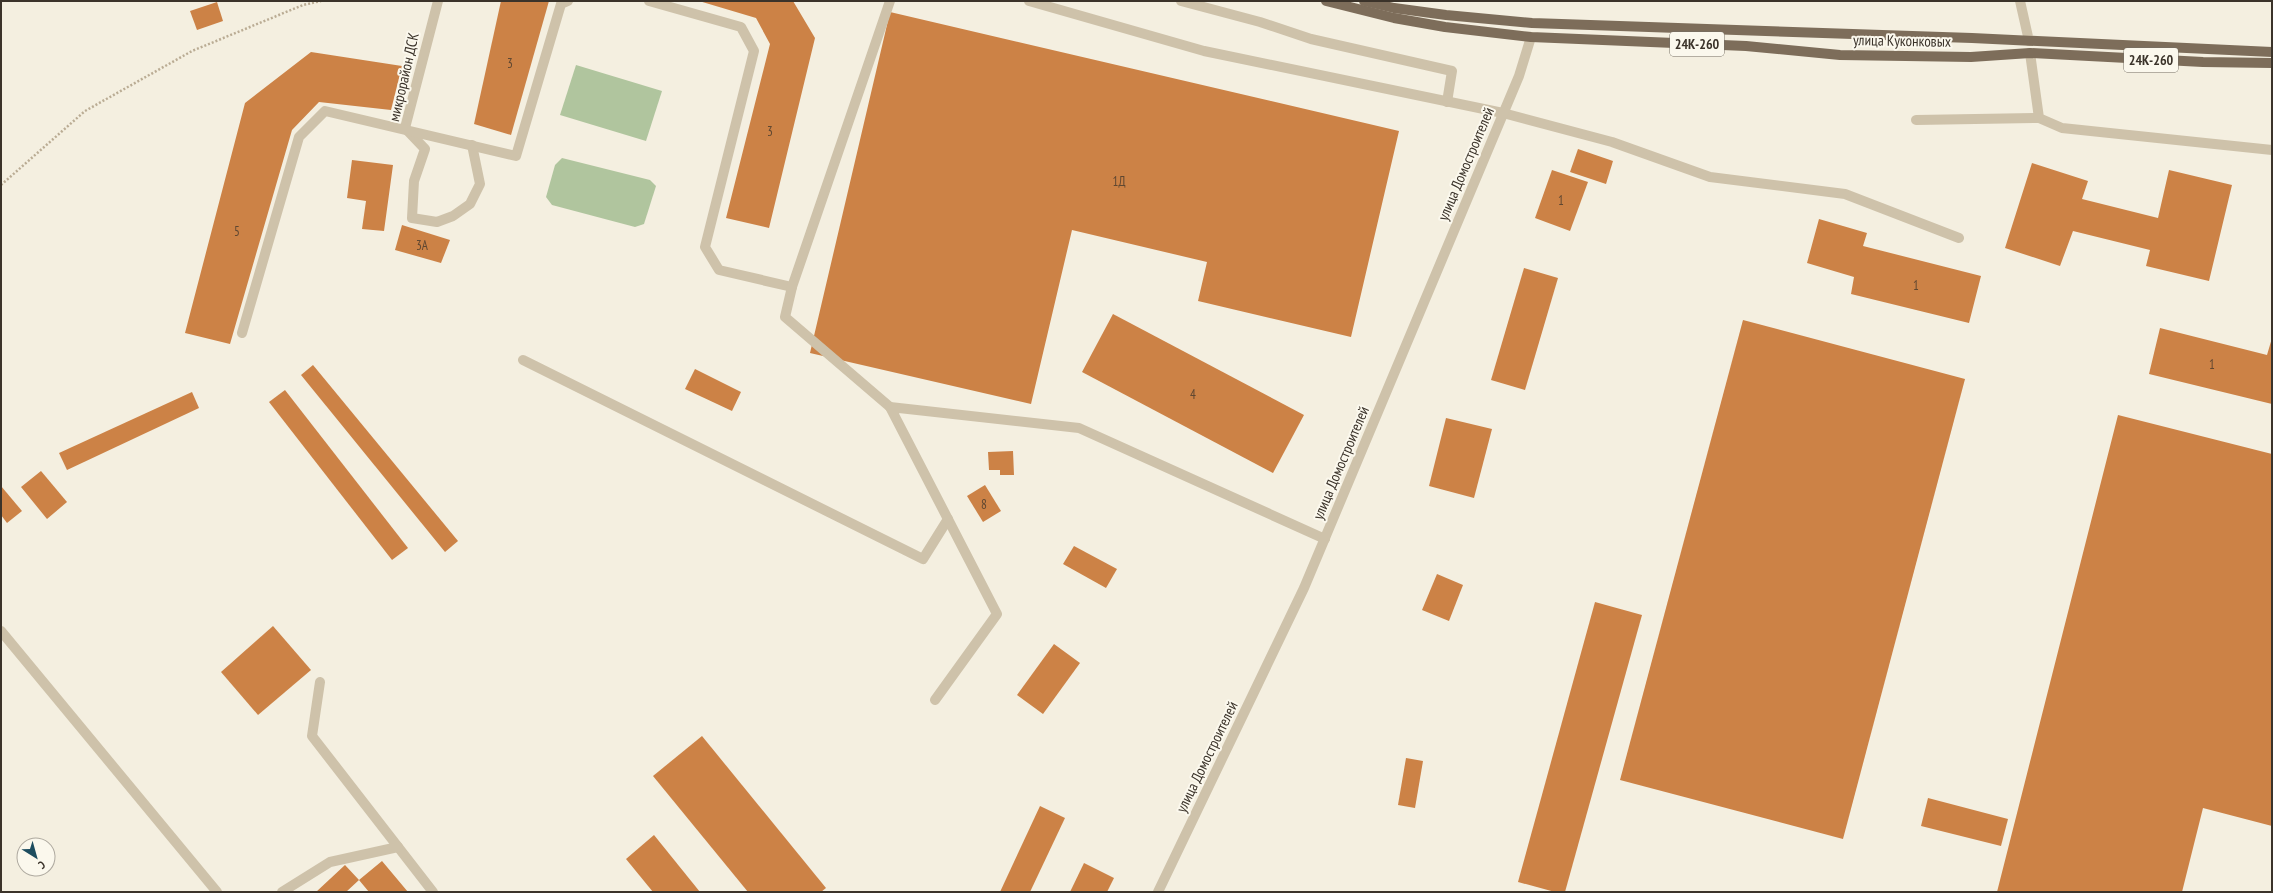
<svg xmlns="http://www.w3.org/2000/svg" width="2273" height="893" viewBox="0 0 2273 893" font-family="'PT Sans Narrow',sans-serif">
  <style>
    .green { fill: #b0c59e }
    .building { fill: #cc8246 }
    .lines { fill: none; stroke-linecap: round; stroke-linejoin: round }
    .path { stroke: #baac94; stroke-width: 2.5; stroke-dasharray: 2 2; stroke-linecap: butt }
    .minor { stroke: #cec2aa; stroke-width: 10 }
    .major { stroke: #7d6d5a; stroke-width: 10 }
    .labels { text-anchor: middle; stroke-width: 4; stroke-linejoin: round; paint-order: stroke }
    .number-label { font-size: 13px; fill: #5f4731 }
    .shield { fill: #fbf8ed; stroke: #756e64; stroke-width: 1 }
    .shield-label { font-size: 14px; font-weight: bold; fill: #3b332a }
    .street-label { font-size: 15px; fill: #3b332a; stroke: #fbf8ed }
  </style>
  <rect width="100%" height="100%" fill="#f4efe0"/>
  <!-- green -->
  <g class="green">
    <path d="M 576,65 L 662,91 L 646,141 L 560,115 Z"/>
    <path d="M 562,158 L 650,180 L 656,186 L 644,224 L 635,227 L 552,205 L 546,197 L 555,165 Z"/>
  </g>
  <!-- building -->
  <g class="building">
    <path d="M 501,1 L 549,1 L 511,135 L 474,124 Z"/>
    <path d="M 699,1 L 793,1 L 815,38 L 769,228 L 726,218 L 770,44 L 756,18 Z"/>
    <path d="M 217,2 L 223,21 L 197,30 L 190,11 Z"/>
    <path d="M 890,12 L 1399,131 L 1351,337 L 1198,301 L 1207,262 L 1072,230 L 1031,404 L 810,353 Z"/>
    <path d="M 311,52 L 402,66 L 391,110 L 319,102 L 292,130 L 230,344 L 185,333 L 245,103 Z"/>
    <path d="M 1578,149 L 1613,161 L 1606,184 L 1570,172 Z"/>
    <path d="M 352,160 L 393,165 L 384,231 L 362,229 L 366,201 L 347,198 Z"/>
    <path d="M 2032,163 L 2088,181 L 2082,199 L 2158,218 L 2169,170 L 2232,185 L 2209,281 L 2146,266 L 2150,250 L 2073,231 L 2060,266 L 2005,248 Z"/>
    <path d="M 1552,170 L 1588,182 L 1570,231 L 1535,218 Z"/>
    <path d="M 1819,219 L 1867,233 L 1863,246 L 1981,276 L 1969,323 L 1851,294 L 1854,277 L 1807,263 Z"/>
    <path d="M 402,225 L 450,240 L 441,263 L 395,250 Z"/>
    <path d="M 1524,268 L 1558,278 L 1525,390 L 1491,380 Z"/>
    <path d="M 1113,314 L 1304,415 L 1273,473 L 1082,372 Z"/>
    <path d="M 1743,320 L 1965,379 L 1843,839 L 1620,780 Z"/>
    <path d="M 2160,328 L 2267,355 L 2272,338 L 2272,404 L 2149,374 Z"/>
    <path d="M 313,365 L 458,541 L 445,552 L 301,375 Z"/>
    <path d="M 695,369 L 741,392 L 732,411 L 685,389 Z"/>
    <path d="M 285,390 L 408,548 L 392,560 L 269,402 Z"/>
    <path d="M 192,392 L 199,408 L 67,470 L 59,453 Z"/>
    <path d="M 2118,415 L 2272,454 L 2272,826 L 2203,808 L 2182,892 L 1997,892 Z"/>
    <path d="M 1446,418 L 1492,429 L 1474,498 L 1429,486 Z"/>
    <path d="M 1013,451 L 1014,475 L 1000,475 L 1000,470 L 989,470 L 988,452 Z"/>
    <path d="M 41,471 L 67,502 L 47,519 L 21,487 Z"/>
    <path d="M 985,485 L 1001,511 L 983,522 L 967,496 Z"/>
    <path d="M 1,486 L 22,511 L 7,523 L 1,515 Z"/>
    <path d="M 1074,546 L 1117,569 L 1106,588 L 1063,564 Z"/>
    <path d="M 1437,574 L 1463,585 L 1449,621 L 1422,610 Z"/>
    <path d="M 1595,602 L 1642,615 L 1565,892 L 1555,892 L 1518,882 Z"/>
    <path d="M 273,626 L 311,670 L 258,715 L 221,672 Z"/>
    <path d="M 1054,644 L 1080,663 L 1043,714 L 1017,695 Z"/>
    <path d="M 702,736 L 826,888 L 821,892 L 748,892 L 653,776 Z"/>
    <path d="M 1406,758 L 1423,761 L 1415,808 L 1398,805 Z"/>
    <path d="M 1928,798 L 2008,819 L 2001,846 L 1921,826 Z"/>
    <path d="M 1040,806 L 1065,818 L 1030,892 L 1000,892 Z"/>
    <path d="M 654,835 L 700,892 L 653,892 L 626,859 Z"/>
    <path d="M 382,861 L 408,892 L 369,892 L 359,880 L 346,892 L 316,892 L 345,865 L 359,880 Z"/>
    <path d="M 1084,863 L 1114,878 L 1107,892 L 1070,892 Z"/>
  </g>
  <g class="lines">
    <!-- path -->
    <path class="path" d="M 1,185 L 85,111 L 192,51 L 303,5 L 321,1"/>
    <!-- minor -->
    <g class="minor">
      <path d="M 438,1 L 405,128 L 425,149 L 414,181 L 412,218 L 437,222 L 453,216 L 470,204 L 480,184 L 472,145"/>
      <path d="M 649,1 L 741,27 L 754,51 L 705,247 L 719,270 L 792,287"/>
      <path d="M 1029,1 L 1204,51 L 1503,113 L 1612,142 L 1710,177 L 1845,194 L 1959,238"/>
      <path d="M 1181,1 L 1260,22 L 1311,39 L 1452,71 L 1447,102"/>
      <path d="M 2020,1 L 2029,41"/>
      <path d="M 2030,53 L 2039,118 L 2062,128 L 2272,150"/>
      <path d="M 1916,120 L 2039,118"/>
      <path d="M 242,333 L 299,137 L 325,111 L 516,156 L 561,4 L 568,1"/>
      <path d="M 523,360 L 923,559 L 948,519"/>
      <path d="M 890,407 L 785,317 L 792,287 L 890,1"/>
      <path d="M 1,631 L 217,892"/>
      <path d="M 320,682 L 312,736 L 433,892"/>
      <path d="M 935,700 L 997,614 L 890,407 L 1079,428 L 1325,539"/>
      <path d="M 282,892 L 330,862 L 398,847"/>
      <path d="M 1158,892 L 1304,588 L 1519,76 L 1531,37"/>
    </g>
    <!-- major -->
    <g class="major">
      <path d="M 1326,1 L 1394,18 L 1445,27 L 1531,37 L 1746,46 L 1840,55 L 1971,57 L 2030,53 L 2203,62 L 2272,63"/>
      <path d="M 1364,1 L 1394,8 L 1446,15 L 1532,23 L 1972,38 L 2272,52"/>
    </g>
  </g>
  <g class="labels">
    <!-- number labels -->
    <g class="number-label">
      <text x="510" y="68">3</text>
      <text x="770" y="136">3</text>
      <text x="1119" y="186">1Д</text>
      <text x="1561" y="205">1</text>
      <text x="237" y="236">5</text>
      <text x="422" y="250">3А</text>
      <text x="1916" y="290">1</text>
      <text x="2212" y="369">1</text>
      <text x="1193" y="399">4</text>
      <text x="984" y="509">8</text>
    </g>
    <!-- shield labels -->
    <g class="shield">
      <rect x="1670" y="32" width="54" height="24" rx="3"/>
      <rect x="2124" y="48" width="54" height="24" rx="3"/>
    </g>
    <g class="shield-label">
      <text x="1697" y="49">24К-260</text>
      <text x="2151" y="65">24К-260</text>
    </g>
    <!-- street labels -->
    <g class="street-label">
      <text transform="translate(1902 41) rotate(1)" y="5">улица Куконковых</text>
      <text transform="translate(404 77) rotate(-77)" y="5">микрорайон ДСК</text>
      <text transform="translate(1466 164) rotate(-67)" y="5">улица Домостроителей</text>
      <text transform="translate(1341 463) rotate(-67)" y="5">улица Домостроителей</text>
      <text transform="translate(1207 757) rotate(-64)" y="5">улица Домостроителей</text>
    </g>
  </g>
  <!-- border -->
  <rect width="2273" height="893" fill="none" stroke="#3b332a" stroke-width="4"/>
  <!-- north arrow -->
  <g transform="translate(36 857) rotate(143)"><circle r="19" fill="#fbf8ed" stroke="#aea99f"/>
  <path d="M0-3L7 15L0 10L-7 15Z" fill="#1d4d5f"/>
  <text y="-6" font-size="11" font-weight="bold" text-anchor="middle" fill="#3b332a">С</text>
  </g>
</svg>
